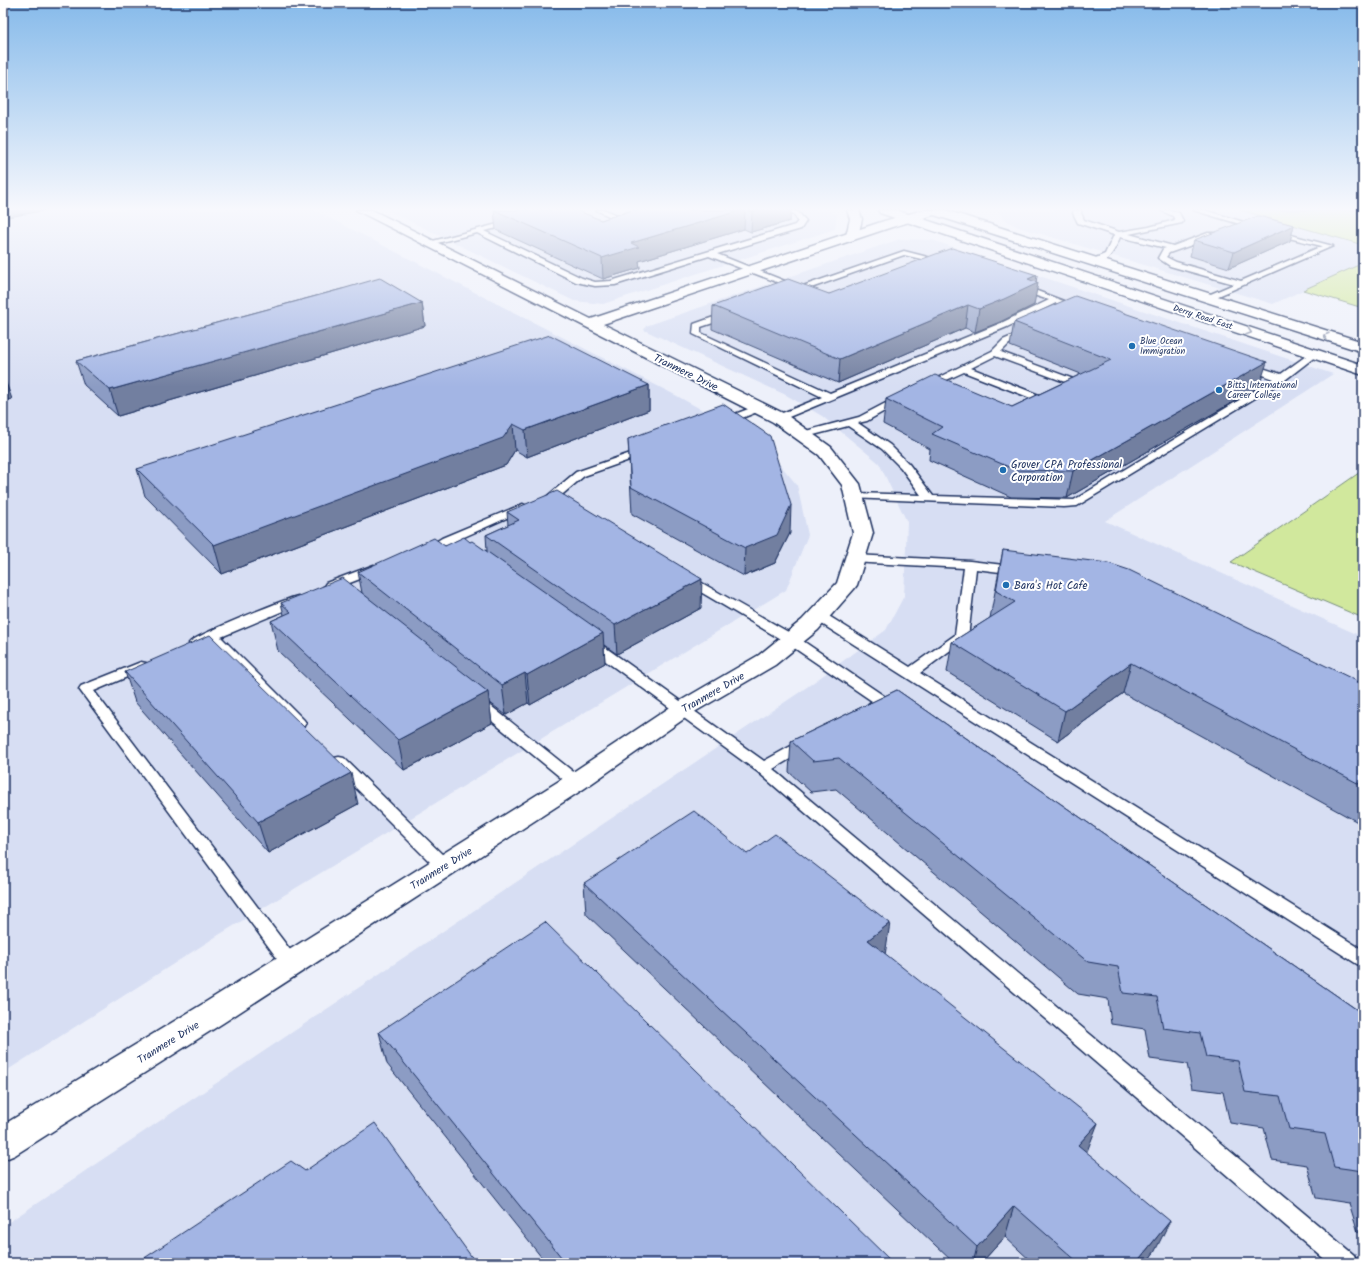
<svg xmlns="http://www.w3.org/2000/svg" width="1366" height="1266" viewBox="0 0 1366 1266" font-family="Kalam,sans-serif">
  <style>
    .built { fill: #d7def3 }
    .green { fill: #d1e89d; stroke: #768c7e }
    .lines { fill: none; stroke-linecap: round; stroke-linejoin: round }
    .lane-casing { stroke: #1b2f5e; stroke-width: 3 }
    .street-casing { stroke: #1b2f5e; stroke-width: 3 }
    .secondary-casing { stroke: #1b2f5e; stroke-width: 3 }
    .lane { fill: #fff; fill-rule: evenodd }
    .street { fill: #fff; fill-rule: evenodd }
    .secondary { fill: #fff; fill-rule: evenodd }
    .wall { fill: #8c9cc4; stroke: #1b2f5e }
    .shaded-wall { fill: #727fa0; stroke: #1b2f5e }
    .building { fill: #a3b5e4; stroke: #1b2f5e }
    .oneway { stroke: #8d97ae }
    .poi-dot { fill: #1f6fb2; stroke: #fff; stroke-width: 1.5 }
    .labels { text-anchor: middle; stroke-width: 4; stroke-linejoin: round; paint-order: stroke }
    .far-street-label { font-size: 9px; fill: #1b2f5e; stroke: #fff }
    .far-poi-label { font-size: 9px; fill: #1b2f5e; stroke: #fff; text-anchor: start }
    .street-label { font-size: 11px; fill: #1b2f5e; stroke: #fff }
    .poi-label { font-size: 11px; fill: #1b2f5e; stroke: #fff; text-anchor: start }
  </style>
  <rect width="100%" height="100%" fill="#edf0fa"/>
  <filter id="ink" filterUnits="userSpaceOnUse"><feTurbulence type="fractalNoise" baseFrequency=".025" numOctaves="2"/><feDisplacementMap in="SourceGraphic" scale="8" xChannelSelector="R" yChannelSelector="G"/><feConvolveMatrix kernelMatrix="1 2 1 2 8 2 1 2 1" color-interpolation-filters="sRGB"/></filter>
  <g filter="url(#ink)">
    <!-- built -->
    <g class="built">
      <path d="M 3,210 L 314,210 L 677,396 L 762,443 L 797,485 L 808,535 L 786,590 L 217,936 L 3,1073 Z"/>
      <path d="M 387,210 L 825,210 L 837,214 L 835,229 L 603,304 L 574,301 Z"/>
      <path d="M 999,210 L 1240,210 L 1363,245 L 1363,263 L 1273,304 L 1018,227 L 1003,219 Z"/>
      <path d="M 900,239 L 932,240 L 1333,374 L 1105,521 L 1363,637 L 1363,1263 L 3,1263 L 3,1226 L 800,692 L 886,630 L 904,596 L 907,522 L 879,463 L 822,416 L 786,395 L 644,330 L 646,326 Z"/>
    </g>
    <!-- green -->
    <g class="green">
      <path d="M 1240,210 L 1363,210 L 1363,245 Z"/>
      <path d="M 1363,263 L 1363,308 L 1303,290 Z"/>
      <path d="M 1363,470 L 1363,618 L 1231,562 Z"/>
    </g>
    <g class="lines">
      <!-- lane casing -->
      <g class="lane-casing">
        <g id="lane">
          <path d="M 596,210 L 606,210 L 633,222 L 626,224 Z"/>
          <path d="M 784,210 L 798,212 L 806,221 L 801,229 L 717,254 L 800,287 L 904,251 L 947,262 L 943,264 L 904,255 L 794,294 L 790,292 L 795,289 L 709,256 L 615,285 L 595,286 L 576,282 L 477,233 L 429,245 L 425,243 L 513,220 L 516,220 L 516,224 L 484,231 L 582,278 L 595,282 L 611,281 L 795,225 L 798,221 L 794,214 Z"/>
          <path d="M 1074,210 L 1081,210 L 1081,213 L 1084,220 L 1119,232 L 1149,227 L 1175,220 L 1173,216 L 1160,210 L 1170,210 L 1179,213 L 1183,221 L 1182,223 L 1129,234 L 1173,246 L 1208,233 L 1214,233 L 1214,237 L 1169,253 L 1166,257 L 1176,262 L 1241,281 L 1322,246 L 1272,234 L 1272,230 L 1333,246 L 1209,300 L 1206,300 L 1206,296 L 1234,284 L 1170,266 L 1158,258 L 1163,249 L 1166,248 L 1120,237 C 1115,249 1108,266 1091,264 L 1091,260 L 1105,254 L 1114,235 L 1078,223 L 1073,213 Z"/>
          <path d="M 1193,210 L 1204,210 L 1247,223 L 1243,225 Z"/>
          <path d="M 1018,286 L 1024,286 L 1082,308 L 1078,311 L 1056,303 L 1007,327 L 779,421 L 775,420 L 774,418 L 775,416 L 822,397 L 693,334 L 694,324 L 725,313 L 731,313 L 731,317 L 701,327 L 701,333 L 830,393 L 1001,323 L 1049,300 L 1018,290 Z"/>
          <path d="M 1026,330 L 1029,331 L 1029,335 L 1009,344 L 1001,352 L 1084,383 L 1084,387 L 1077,390 L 1074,389 L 1073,385 L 995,356 L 971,368 L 1049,399 L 1054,399 L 1056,401 L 1054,403 L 1046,404 L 964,372 L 929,388 L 923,388 L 921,386 L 992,351 L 1003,340 Z"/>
          <path d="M 1313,351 L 1318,354 L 1316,356 L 1285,380 L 1077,506 L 1064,507 L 850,498 L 848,496 L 854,493 L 921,495 L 901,468 L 882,449 L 848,426 L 802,438 L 797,435 L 798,433 L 859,417 L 901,395 L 904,396 L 906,398 L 904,400 L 867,421 L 858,423 L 890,445 L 909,464 L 933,496 L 1074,500 L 1274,379 L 1244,368 L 1244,364 L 1250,364 L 1281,374 Z"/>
          <path d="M 759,405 L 764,408 L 762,410 L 727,424 L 719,424 L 718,422 L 719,420 Z"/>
          <path d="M 645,448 L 650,451 L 649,453 L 584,476 L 557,499 L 561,502 L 559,504 L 551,504 L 544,499 L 576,472 Z"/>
          <path d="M 523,504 L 529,507 L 527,509 L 455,541 L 471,553 L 469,556 L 461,556 L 445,545 L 440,547 L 434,543 L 442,538 Z"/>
          <path d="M 855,555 L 970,561 L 1020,567 L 1022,570 L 1020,573 L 1016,574 L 976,569 L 968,637 L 920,673 L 1363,950 L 1363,966 L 1357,964 L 814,619 L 813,616 L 814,613 L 824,613 L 910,667 L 955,635 L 964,568 L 851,562 L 849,559 L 851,556 Z"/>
          <path d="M 374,565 L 380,569 L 378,572 L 334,589 L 326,589 L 324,586 L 326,583 Z"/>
          <path d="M 686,574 L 797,637 L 887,698 L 889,701 L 876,711 L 866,711 L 864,708 L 872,701 L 787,643 L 682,581 L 680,578 Z"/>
          <path d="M 298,596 L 304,600 L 302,603 L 221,637 L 304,720 L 306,723 L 304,726 L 294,726 L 210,642 L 196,647 L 191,646 L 189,643 C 194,636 285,599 298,596 Z"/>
          <path d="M 590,639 L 595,640 L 764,761 L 800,741 L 805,739 L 810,741 L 812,744 L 810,747 L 773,769 L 1354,1255 L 1357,1263 L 1329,1263 L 758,772 L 585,646 L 583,643 L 585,640 Z"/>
          <path d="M 141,662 L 146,663 L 148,666 L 146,669 L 94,691 L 297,959 L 300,964 L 297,969 L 291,971 L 285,969 L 79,689 L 81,686 Z"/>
          <path d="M 476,696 L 481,698 L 581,778 L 584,782 L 581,786 L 576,787 L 571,786 L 471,704 L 469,701 L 471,698 Z"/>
          <path d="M 339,757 L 344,758 L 450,862 L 452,866 L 450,870 L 444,872 L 438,870 L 334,766 L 332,762 L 334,758 Z"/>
        </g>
      </g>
      <!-- street casing -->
      <g class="street-casing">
        <path id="street" d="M 356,210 L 372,210 L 591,319 L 884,221 L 923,210 L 942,210 L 940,213 L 892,227 L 603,324 L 785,414 L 831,447 L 860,484 L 873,533 L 857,585 L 854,589 L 818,630 L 775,665 L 691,714 L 585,788 L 223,1023 L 15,1155 L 3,1160 L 3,1125 L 201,1005 L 567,776 L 675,704 L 759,655 L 802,620 L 837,583 L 853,533 L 842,485 L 819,455 L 773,422 Z"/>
      </g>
      <!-- secondary casing -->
      <g class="secondary-casing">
        <g id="secondary">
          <path d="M 847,210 L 859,210 L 862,219 L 858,236 L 852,240 L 846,236 L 850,219 Z"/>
          <path d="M 878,210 L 896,210 L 1363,365 L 1363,375 L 880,213 Z"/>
          <path d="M 926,210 L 945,210 L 1363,342 L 1363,352 L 928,213 Z"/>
        </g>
      </g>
      <!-- lane -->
      <use href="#lane" class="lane"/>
      <!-- street -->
      <use href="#street" class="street"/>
      <!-- secondary -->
      <use href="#secondary" class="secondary"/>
    </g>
    <!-- wall -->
    <g class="wall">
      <path d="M 494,210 L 601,220 L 633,210 L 791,210 L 790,221 L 751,232 L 744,229 L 639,261 L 640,268 L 603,279 L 496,230 Z"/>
      <path d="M 1294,225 L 1290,241 L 1229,268 L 1190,256 L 1194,240 Z"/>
      <path d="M 1037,275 L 1036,282 L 1034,305 L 1000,322 L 975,332 L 965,328 L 838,383 L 712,329 L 713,306 L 829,294 Z"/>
      <path d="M 342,289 L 422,303 L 425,326 L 118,416 L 84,385 L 76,361 Z"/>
      <path d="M 1014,322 L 1259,387 L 1067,498 L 1011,497 L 929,460 L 930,449 L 883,424 L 886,399 L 1012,407 L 1081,374 L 1010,346 Z"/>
      <path d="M 649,385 L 649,410 L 527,457 L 515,450 L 506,465 L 222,574 L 145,496 L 137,469 Z"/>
      <path d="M 628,439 L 790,533 L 775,563 L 744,576 L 632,514 Z"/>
      <path d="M 507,512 L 701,608 L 617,654 L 604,645 L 605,663 L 530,705 L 528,703 L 506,715 L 489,702 L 492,723 L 404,770 L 278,651 L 271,621 L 284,615 L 281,603 L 362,593 L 358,572 L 445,546 L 470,542 L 487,551 L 486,535 L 508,525 Z"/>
      <path d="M 1003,550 L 1363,684 L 1363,825 L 1123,693 L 1058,741 L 947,672 L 952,642 L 990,618 Z"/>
      <path d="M 125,672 L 358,804 L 268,853 L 135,702 Z"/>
      <path d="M 897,690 L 1363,1014 L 1363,1233 L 1358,1232 L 1349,1203 L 1316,1198 L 1307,1165 L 1272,1160 L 1264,1128 L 1230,1123 L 1223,1092 L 1192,1088 L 1187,1064 L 1150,1059 L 1145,1029 L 1111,1024 L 1108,999 L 1078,994 L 836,789 L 811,792 L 789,772 L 791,741 Z"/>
      <path d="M 747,854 L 885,954 L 1087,1153 L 1155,1251 L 1146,1263 L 1033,1263 L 1005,1237 L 981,1263 L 954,1263 L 586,914 L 584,883 Z"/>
      <path d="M 379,1032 L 893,1263 L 546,1263 L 387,1064 Z"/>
    </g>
    <!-- shaded-wall -->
    <g class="shaded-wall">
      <path d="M 3,210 L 47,210 L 3,218 Z"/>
      <path d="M 742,210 L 745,210 L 744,229 L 639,261 L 640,268 L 603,279 L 602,258 L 631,243 Z"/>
      <path d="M 758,210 L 791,210 L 790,221 L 751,232 L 752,212 Z"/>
      <path d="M 1294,225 L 1290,241 L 1229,268 L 1234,252 Z"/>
      <path d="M 1037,275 L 1036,284 L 1038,283 L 1034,305 L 1000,322 L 975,332 L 979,309 L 1028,279 Z"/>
      <path d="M 422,303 L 425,326 L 118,416 L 110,390 Z"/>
      <path d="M 968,305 L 965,328 L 838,383 L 840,359 Z"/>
      <path d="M 1267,362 L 1259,387 L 1067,498 L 1073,471 Z"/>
      <path d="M 3,380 L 5,380 L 12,399 L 3,401 Z"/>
      <path d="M 649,385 L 649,410 L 527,457 L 525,430 Z"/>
      <path d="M 513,424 L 515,450 L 506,465 L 222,574 L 214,545 Z"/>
      <path d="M 791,505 L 790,533 L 775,563 L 744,576 L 745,548 Z"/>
      <path d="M 702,579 L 701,608 L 617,654 L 615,625 Z"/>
      <path d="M 603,633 L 605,663 L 530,705 L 527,675 Z"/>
      <path d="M 1131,663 L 1123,693 L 1058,741 L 1065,711 Z"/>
      <path d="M 525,673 L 528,703 L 506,715 L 502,685 Z"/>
      <path d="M 488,692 L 492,723 L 404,770 L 398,740 Z"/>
      <path d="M 351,773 L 358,804 L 268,853 L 258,822 Z"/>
      <path d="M 890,923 L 885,955 L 868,940 Z"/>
      <path d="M 1098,1123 L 1086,1154 L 1078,1145 Z"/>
      <path d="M 1014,1206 L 1005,1237 L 981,1263 L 973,1263 L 977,1247 Z"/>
      <path d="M 1170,1221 L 1155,1251 L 1146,1263 L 1136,1263 Z"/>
    </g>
    <!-- building -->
    <g class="building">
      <path d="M 494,210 L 576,210 L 601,220 L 633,210 L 742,210 L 631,243 L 639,247 L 602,258 Z"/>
      <path d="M 747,210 L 758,210 L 752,212 Z"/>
      <path d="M 1258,216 L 1294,225 L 1234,252 L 1194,240 Z"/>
      <path d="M 952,248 L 1037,275 L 1028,279 L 1038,283 L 1004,299 L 979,309 L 968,305 L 840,359 L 713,306 L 788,279 L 829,294 Z"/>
      <path d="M 380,278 L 422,303 L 110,390 L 76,361 L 342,289 Z"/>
      <path d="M 1075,296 L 1267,362 L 1073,471 L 1016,470 L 932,434 L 942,427 L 886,399 L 935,375 L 1012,407 L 1111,360 L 1014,322 Z"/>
      <path d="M 550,335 L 649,385 L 525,430 L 513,424 L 503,438 L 214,545 L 137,469 Z"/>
      <path d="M 723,404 L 770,436 L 791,505 L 777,535 L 745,548 L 631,487 L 628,439 Z"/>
      <path d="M 557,491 L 702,579 L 615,625 L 486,535 L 519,520 L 507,512 Z"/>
      <path d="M 464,537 L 470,542 L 472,541 L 603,633 L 527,675 L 525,673 L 502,685 L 358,572 L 434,538 L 445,546 Z"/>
      <path d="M 1003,550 L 1108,563 L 1129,570 L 1363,684 L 1363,786 L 1131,663 L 1065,711 L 952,642 L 1015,602 L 996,591 Z"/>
      <path d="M 343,578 L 488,692 L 398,740 L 271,621 L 291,612 L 281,603 Z"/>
      <path d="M 210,635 L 351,773 L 258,822 L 125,672 Z"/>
      <path d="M 897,690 L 1363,1014 L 1363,1171 L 1334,1167 L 1325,1134 L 1289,1129 L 1280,1096 L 1245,1092 L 1238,1061 L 1206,1057 L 1200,1033 L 1163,1028 L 1157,997 L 1123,993 L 1118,967 L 1088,962 L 839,758 L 813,761 L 791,741 Z"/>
      <path d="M 694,811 L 747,854 L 775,834 L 890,923 L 868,940 L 1098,1123 L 1078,1145 L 1170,1221 L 1136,1263 L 1079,1263 L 1014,1206 L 977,1247 L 584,883 Z"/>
      <path d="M 545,922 L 893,1263 L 566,1263 L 379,1032 Z"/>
      <path d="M 375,1123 L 476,1263 L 137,1263 L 291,1161 L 305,1171 Z"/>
    </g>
    <!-- one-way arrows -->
    <defs><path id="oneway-chevron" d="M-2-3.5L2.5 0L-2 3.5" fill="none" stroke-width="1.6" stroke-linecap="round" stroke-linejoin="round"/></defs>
    <g class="oneway">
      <use href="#oneway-chevron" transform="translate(1249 332) rotate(18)"/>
      <use href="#oneway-chevron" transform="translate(1326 336) rotate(-162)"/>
    </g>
  </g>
  <!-- sky -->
  <linearGradient id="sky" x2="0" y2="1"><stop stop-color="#86baea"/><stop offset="0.54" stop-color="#f7f8fd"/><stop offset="1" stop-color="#f7f8fd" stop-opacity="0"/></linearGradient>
  <rect width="1366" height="387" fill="url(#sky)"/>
  <!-- markers -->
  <g class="poi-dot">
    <circle cx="1132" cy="346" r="4"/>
    <circle cx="1219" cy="390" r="4"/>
    <circle cx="1003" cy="470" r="4"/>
    <circle cx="1006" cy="585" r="4"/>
  </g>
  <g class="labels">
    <!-- far-street labels -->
    <g class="far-street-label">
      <text transform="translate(1203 317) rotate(18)" y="3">Derry Road East</text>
    </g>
    <!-- far-poi labels -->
    <g class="far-poi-label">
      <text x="1140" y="344">Blue Ocean<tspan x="1140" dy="10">Immigration</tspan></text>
      <text x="1227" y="388">Bitts International<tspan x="1227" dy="10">Career College</tspan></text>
    </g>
    <!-- street labels -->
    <g class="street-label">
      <text transform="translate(686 372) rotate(26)" y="4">Tranmere Drive</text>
      <text transform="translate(713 692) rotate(-30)" y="4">Tranmere Drive</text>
      <text transform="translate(441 868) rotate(-32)" y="4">Tranmere Drive</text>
      <text transform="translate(168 1042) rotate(-32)" y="4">Tranmere Drive</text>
    </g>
    <!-- poi labels -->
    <g class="poi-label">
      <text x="1011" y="468">Grover CPA Professional<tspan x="1011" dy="13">Corporation</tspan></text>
      <text x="1014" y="589">Bara's Hot Cafe</text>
    </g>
  </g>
  <!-- margin -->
  <rect width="1366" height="1266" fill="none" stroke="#fff" stroke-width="16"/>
  <rect x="8" y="8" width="1350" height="1250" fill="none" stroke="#1b2f5e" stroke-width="1.5" filter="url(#ink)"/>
</svg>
